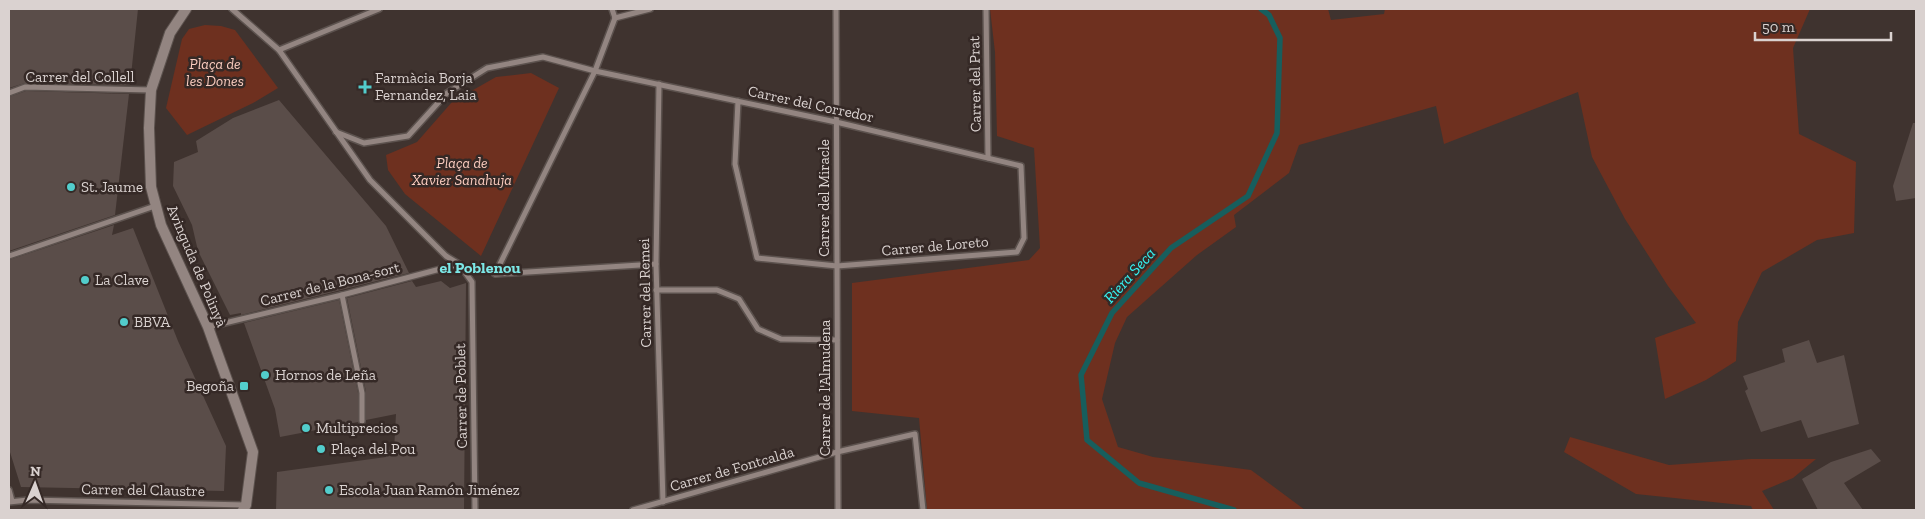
<svg xmlns="http://www.w3.org/2000/svg" width="1925" height="519" viewBox="0 0 1925 519" font-family="'Zilla Slab',serif">
  <style>
    .green { fill: #6e301f }
    .lines { fill: none; stroke-linecap: round; stroke-linejoin: round }
    .stream { stroke: #175e5d; stroke-width: 5.5 }
    .building { fill: #5a4d49 }
    .street-casing { stroke: #5c524e; stroke-width: 8 }
    .secondary-casing { stroke: #5c524e; stroke-width: 12 }
    .street { stroke: #938581; stroke-width: 5 }
    .secondary { stroke: #938581; stroke-width: 10 }
    .poi-dot { fill: #52cdcc; stroke: #352926; stroke-width: 2 }
    .labels { text-anchor: middle; stroke-width: 5; stroke-linejoin: round; paint-order: stroke }
    .park-label { font-size: 15px; font-style: italic; fill: #fbccbf; stroke: #352926 }
    .street-label { font-size: 15px; fill: #dad2d0; stroke: #352926 }
    .poi-label { font-size: 15px; fill: #dad2d0; stroke: #352926; text-anchor: start }
    .neighbourhood-label { font-size: 16px; font-weight: bold; fill: #7ce8e7; stroke: #352926 }
    .water-label { font-size: 16px; font-style: italic; fill: #36f5f4; stroke: #352926 }
  </style>
  <rect width="100%" height="100%" fill="#3f332f"/>
  <!-- green -->
  <g class="green">
    <path d="M 990,9 L 1328,9 L 1331,20 L 1384,14 L 1385,9 L 1810,9 L 1793,48 L 1799,134 L 1856,162 L 1854,233 L 1817,240 L 1762,272 L 1738,322 L 1736,361 L 1706,380 L 1665,399 L 1655,338 L 1696,323 L 1668,286 L 1625,219 L 1592,157 L 1578,92 L 1444,144 L 1436,106 L 1299,145 L 1289,173 L 1234,215 L 1236,227 L 1197,255 L 1127,317 L 1115,343 L 1102,399 L 1118,447 L 1153,457 L 1251,470 L 1305,510 L 927,510 L 919,418 L 852,411 L 852,283 L 1029,260 L 1040,248 L 1034,148 L 997,136 L 995,52 Z"/>
    <path d="M 205,25 L 221,26 L 235,30 L 278,88 L 253,103 L 187,135 L 166,108 L 182,39 L 189,29 Z"/>
    <path d="M 531,73 L 559,88 L 481,256 L 405,194 L 388,170 L 386,155 L 417,142 L 452,102 L 496,77 Z"/>
    <path d="M 1570,437 L 1669,465 L 1751,459 L 1816,459 L 1793,478 L 1762,491 L 1774,510 L 1753,510 L 1751,506 L 1636,494 L 1564,452 Z"/>
  </g>
  <g class="lines">
    <!-- stream -->
    <path class="stream" d="M 1234,510 L 1139,483 L 1087,440 L 1081,375 L 1112,313 L 1171,248 L 1248,196 L 1277,133 L 1280,38 L 1269,15 L 1261,9"/>
  </g>
  <!-- building -->
  <g class="building">
    <path d="M 9,9 L 138,9 L 130,85 L 25,83 L 9,88 Z"/>
    <path d="M 26,91 L 129,94 L 115,215 L 9,251 L 9,97 Z"/>
    <path d="M 279,100 L 386,226 L 409,273 L 241,315 L 241,313 L 230,315 L 198,251 L 192,225 L 173,186 L 174,162 L 198,152 L 196,141 L 233,118 Z"/>
    <path d="M 1913,123 L 1916,123 L 1916,198 L 1896,201 L 1893,186 Z"/>
    <path d="M 114,225 L 112,235 L 133,228 L 178,341 L 226,446 L 224,491 L 21,487 L 9,449 L 9,260 Z"/>
    <path d="M 412,281 L 416,287 L 441,281 L 450,288 L 466,283 L 464,510 L 276,510 L 277,472 L 386,457 L 386,450 L 394,450 L 396,414 L 366,420 L 366,392 L 347,298 Z"/>
    <path d="M 339,300 L 358,393 L 358,422 L 280,437 L 275,409 L 244,323 Z"/>
    <path d="M 1809,340 L 1817,363 L 1844,355 L 1859,424 L 1808,438 L 1801,420 L 1761,432 L 1745,391 L 1748,389 L 1743,376 L 1785,362 L 1782,349 Z"/>
    <path d="M 1871,449 L 1881,461 L 1844,483 L 1863,510 L 1818,510 L 1802,479 L 1831,462 Z"/>
  </g>
  <g class="lines">
    <!-- street casing -->
    <g class="street-casing">
      <g id="street">
        <path d="M 232,9 L 279,50 L 370,180 L 446,256 L 459,264 L 472,282 L 475,510"/>
        <path d="M 612,9 L 615,18"/>
        <path d="M 836,9 L 838,510"/>
        <path d="M 986,9 L 988,158"/>
        <path d="M 615,18 L 595,71 L 495,274 L 656,264"/>
        <path d="M 615,18 L 650,9"/>
        <path d="M 279,50 L 379,9"/>
        <path d="M 659,84 L 656,264 L 663,502"/>
        <path d="M 9,93 L 25,87 L 151,90"/>
        <path d="M 336,132 L 364,143 L 408,136 L 447,93 L 487,68 L 543,57 L 595,71 L 836,122 L 1021,166 L 1024,238 L 1017,252 L 837,266 L 757,258 L 735,164 L 738,101"/>
        <path d="M 9,256 L 155,206"/>
        <path d="M 656,290 L 717,290 L 739,299 L 758,329 L 781,339 L 837,340"/>
        <path d="M 342,295 L 362,393 L 362,421"/>
        <path d="M 208,327 L 342,295 L 459,264"/>
        <path d="M 9,490 L 12,501"/>
        <path d="M 9,502 L 28,500 L 246,505"/>
        <path d="M 633,510 L 837,452 L 915,434 L 923,510"/>
      </g>
    </g>
    <!-- secondary casing -->
    <g class="secondary-casing">
      <path id="secondary" d="M 186,9 L 170,33 L 151,90 L 149,128 L 151,187 L 161,225 L 208,327 L 253,452 L 246,505 L 243,510"/>
    </g>
    <!-- street -->
    <use href="#street" class="street"/>
    <!-- secondary -->
    <use href="#secondary" class="secondary"/>
  </g>
  <!-- markers -->
  <g class="poi-dot">
    <path d="M362.5 79.5h5v5h5v5h-5v5h-5v-5h-5v-5h5z"/>
    <circle cx="71" cy="187" r="5"/>
    <circle cx="85" cy="280" r="5"/>
    <circle cx="124" cy="322" r="5"/>
    <circle cx="265" cy="375" r="5"/>
    <rect x="239" y="381" width="10" height="10" rx="2.5"/>
    <circle cx="306" cy="428" r="5"/>
    <circle cx="321" cy="449" r="5"/>
    <circle cx="329" cy="490" r="5"/>
  </g>
  <g class="labels">
    <!-- park labels -->
    <g class="park-label">
      <text x="215" y="69">Plaça de<tspan x="215" dy="17">les Dones</tspan></text>
      <text x="462" y="168">Plaça de<tspan x="462" dy="17">Xavier Sanahuja</tspan></text>
    </g>
    <!-- street labels -->
    <g class="street-label">
      <text x="80" y="82">Carrer del Collell</text>
      <text transform="translate(975 84) rotate(-91)" y="5">Carrer del Prat</text>
      <text transform="translate(811 104) rotate(12)" y="5">Carrer del Corredor</text>
      <text transform="translate(824 198) rotate(-90)" y="5">Carrer del Miracle</text>
      <text transform="translate(935 246) rotate(-5)" y="5">Carrer de Loreto</text>
      <text transform="translate(197 266) rotate(67)" y="5">Avinguda de Polinyà</text>
      <text transform="translate(330 284) rotate(-14)" y="5">Carrer de la Bona-sort</text>
      <text transform="translate(645 293) rotate(-91)" y="5">Carrer del Remei</text>
      <text transform="translate(825 388) rotate(-90)" y="5">Carrer de l'Almudena</text>
      <text transform="translate(461 396) rotate(-91)" y="5">Carrer de Poblet</text>
      <text transform="translate(732 469) rotate(-16)" y="5">Carrer de Fontcalda</text>
      <text transform="translate(143 490) rotate(1)" y="5">Carrer del Claustre</text>
    </g>
    <!-- poi labels -->
    <g class="poi-label">
      <text x="375" y="83">Farmàcia Borja<tspan x="375" dy="17">Fernandez, Laia</tspan></text>
      <text x="81" y="192">St. Jaume</text>
      <text x="95" y="285">La Clave</text>
      <text x="134" y="327">BBVA</text>
      <text x="275" y="380">Hornos de Leña</text>
      <text x="234" y="391" text-anchor="end">Begoña</text>
      <text x="316" y="433">Multiprecios</text>
      <text x="331" y="454">Plaça del Pou</text>
      <text x="339" y="495">Escola Juan Ramón Jiménez</text>
    </g>
    <!-- neighbourhood labels -->
    <g class="neighbourhood-label">
      <text x="480" y="273">el Poblenou</text>
    </g>
    <!-- water labels -->
    <g class="water-label">
      <text transform="translate(1129 275) rotate(-48)" y="6">Riera Seca</text>
    </g>
  </g>
  <!-- border -->
  <rect width="1925" height="519" fill="none" stroke="#dad2d0" stroke-width="20"/>
  <!-- north arrow -->
  <g transform="translate(35 484) rotate(2)" stroke="#352926" stroke-width="4" paint-order="stroke">
  <path d="M0-4L9 19L0 12L-9 19Z" fill="#dad2d0"/>
  <text y="-8" font-size="14" font-weight="bold" text-anchor="middle" fill="#dad2d0">N</text>
  </g>
  <!-- scale -->
  <path d="M1755 32v8h136v-8" fill="none" stroke="#dad2d0" stroke-width="2.5"/>
  <text x="1762" y="32" font-size="15" fill="#dad2d0" stroke="#352926" stroke-width="4" paint-order="stroke">50 m</text>
</svg>
